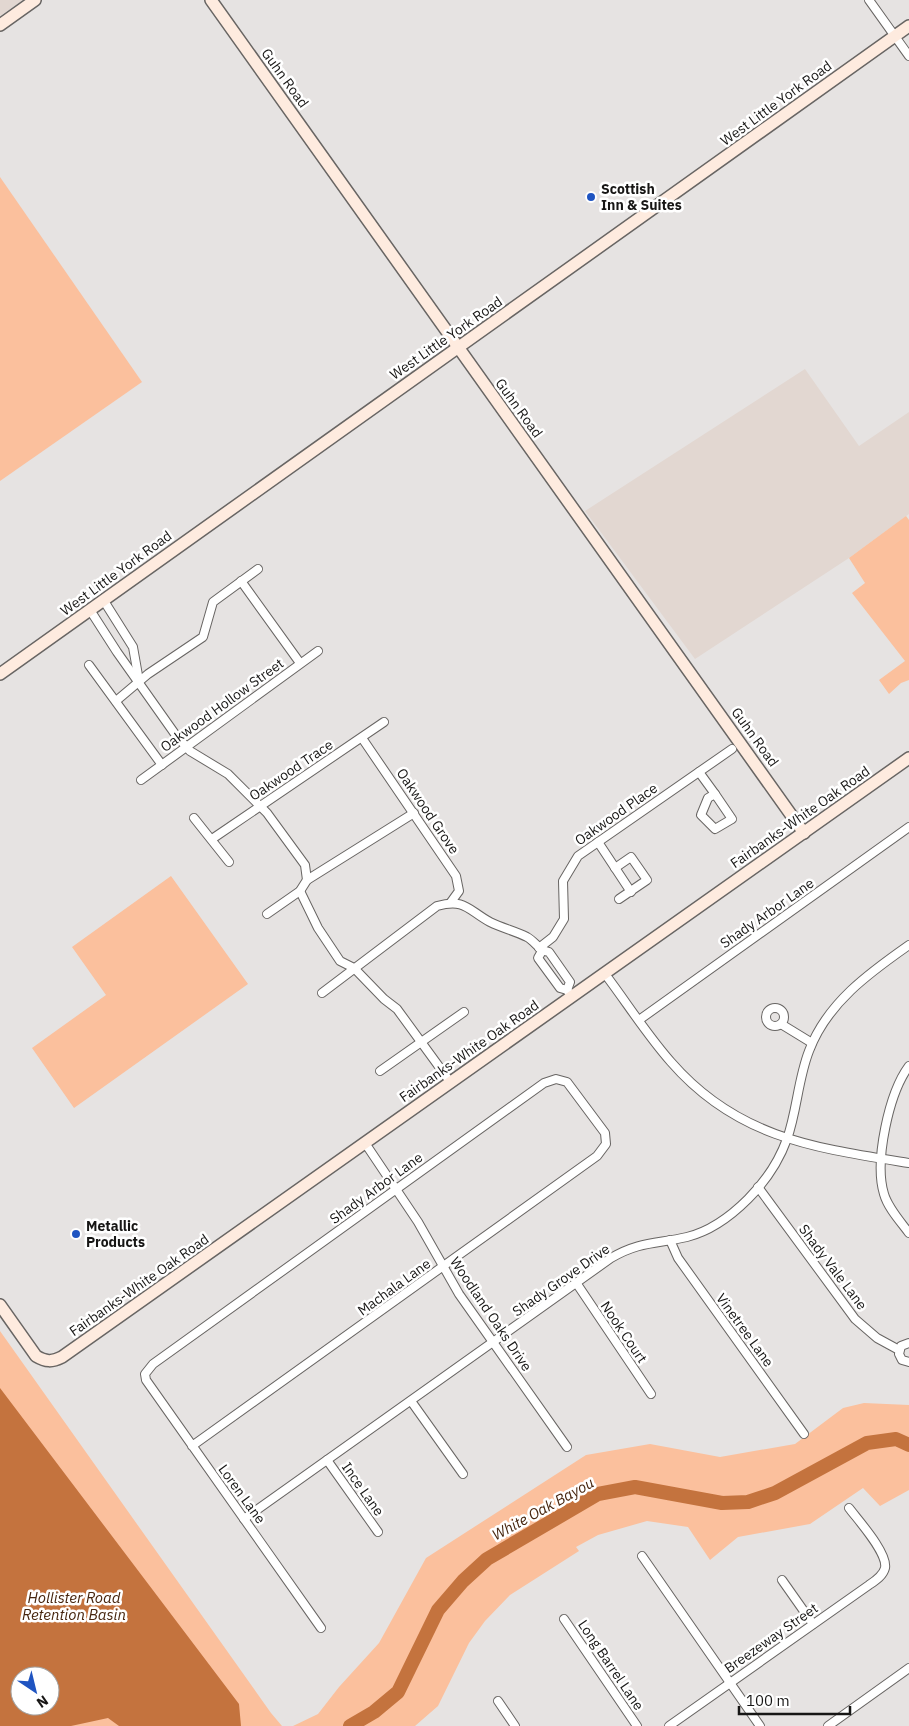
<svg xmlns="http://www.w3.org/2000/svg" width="909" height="1726" viewBox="0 0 909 1726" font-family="'IBM Plex Sans',sans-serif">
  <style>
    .built { fill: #e2d7d1 }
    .green { fill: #fbc09d; fill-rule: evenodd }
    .water { fill: #c4733e; fill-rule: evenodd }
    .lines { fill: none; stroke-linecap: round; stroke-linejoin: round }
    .river { stroke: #c4733e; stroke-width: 14 }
    .street-casing { stroke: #686563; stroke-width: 10 }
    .secondary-casing { stroke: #686563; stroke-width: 14 }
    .street { stroke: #fff; stroke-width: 8 }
    .secondary { stroke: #feebdf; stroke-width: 11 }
    .poi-dot { fill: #1f54c1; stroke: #fff; stroke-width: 2 }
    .labels { text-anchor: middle; stroke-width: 5; stroke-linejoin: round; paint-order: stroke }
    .street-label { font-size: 14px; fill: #171615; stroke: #fff }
    .poi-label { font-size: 14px; font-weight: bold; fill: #171615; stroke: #fff; text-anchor: start }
    .water-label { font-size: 15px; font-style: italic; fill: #46250e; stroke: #fff }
  </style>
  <rect width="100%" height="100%" fill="#e6e3e2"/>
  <!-- built -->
  <g class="built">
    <path d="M 0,0 L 23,0 L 0,16 Z"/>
    <path d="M 805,369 L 859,446 L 909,412 L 909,514 L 849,558 L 695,659 L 585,511 Z"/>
  </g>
  <!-- green -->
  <g class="green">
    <path d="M 0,177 L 142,382 L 0,481 Z"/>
    <path d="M 906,516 L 909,520 L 909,680 L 901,683 L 889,694 L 879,680 L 905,661 L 852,593 L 865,583 L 849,558 Z"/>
    <path d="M 171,876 L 248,984 L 74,1108 L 32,1048 L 106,995 L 72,947 Z"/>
    <path d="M 0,1331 L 271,1713 L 282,1726 L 0,1726 ZM 20,1676 L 50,1676 L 50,1706 L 20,1706 Z"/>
    <path d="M 864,1403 L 909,1405 L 909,1490 L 880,1506 L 863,1488 L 810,1524 L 738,1537 L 710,1560 L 688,1527 L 647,1521 L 598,1535 L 576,1547 L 579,1551 L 510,1595 L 485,1621 L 469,1643 L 438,1706 L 415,1726 L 293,1726 L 318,1714 L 339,1687 L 379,1643 L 426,1558 L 586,1455 L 650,1444 L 720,1457 L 795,1444 L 843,1408 Z"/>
  </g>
  <!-- water -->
  <path class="water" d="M 0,1388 L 239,1704 L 241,1726 L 119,1726 L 108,1718 L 71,1726 L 0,1726 ZM 20,1676 L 50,1676 L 50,1706 L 20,1706 Z"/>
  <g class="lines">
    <!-- river -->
    <path class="river" d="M 350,1726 L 374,1712 L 398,1692 L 438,1610 L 463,1581 L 487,1559 L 598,1494 L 635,1487 L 722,1503 L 748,1502 L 775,1493 L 867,1443 L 896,1439 L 909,1445"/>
    <!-- street casing -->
    <g class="street-casing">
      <g id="street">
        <path d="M 869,0 L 909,56"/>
        <path d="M 241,581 L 300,663"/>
        <path d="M 104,601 L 133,647 L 139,681"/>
        <path d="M 90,610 L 117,652 L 175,734 L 190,751 L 228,774 L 267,813 L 305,865 L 307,880"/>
        <path d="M 89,665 L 162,765"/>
        <path d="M 116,701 L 148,674 L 203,637 L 213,602 L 258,569"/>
        <path d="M 362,738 L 456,876 L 459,891 L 451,902"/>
        <path d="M 699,772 L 715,794"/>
        <path d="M 141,780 L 318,651"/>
        <path d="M 715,794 L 732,819 L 715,829 L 701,815 L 708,798 Z"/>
        <path d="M 194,818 L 229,862"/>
        <path d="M 212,839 L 384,722"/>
        <path d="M 598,842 L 631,892"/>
        <path d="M 615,868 L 631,857 L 647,880 L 619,899"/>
        <path d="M 300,891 L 318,928 L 340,961 L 354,968 L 384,999 L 397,1009 L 451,1083"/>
        <path d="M 267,914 L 300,891 L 307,880 L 414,813"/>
        <path d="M 539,948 L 553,937 L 564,919 L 563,881 L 578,856 L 732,749"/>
        <path d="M 542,951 L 538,958 L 560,988 L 567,990 L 570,994"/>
        <path d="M 605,974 C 627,1003 647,1035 671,1062 C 737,1138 815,1148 909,1163"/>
        <path d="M 322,993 L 437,906 C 465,898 468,910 490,922 C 502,928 515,931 527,937 C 536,942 539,951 549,952 L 570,982 L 567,990"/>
        <circle cx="775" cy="1017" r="9"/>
        <path d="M 639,1020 L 909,827"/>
        <path d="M 781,1024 L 812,1043"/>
        <path d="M 909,1066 C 889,1093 874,1161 884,1194 C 888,1208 900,1221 909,1233"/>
        <path d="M 380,1071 L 464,1012"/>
        <path d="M 365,1143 L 418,1222 L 459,1294 L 567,1447"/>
        <path d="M 758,1187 L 855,1319 L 877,1338 L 899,1350"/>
        <path d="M 670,1240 L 678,1258 L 804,1434"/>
        <path d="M 577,1284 L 651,1394"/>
        <path d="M 909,1343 L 901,1346 L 899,1354 L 902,1360 L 909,1362"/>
        <path d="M 411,1401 L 463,1474"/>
        <path d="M 192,1446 L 597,1156 L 606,1144 L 605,1133 L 567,1082 L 556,1079 L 544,1083 L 153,1364 L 145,1374 L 146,1380 L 321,1628"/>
        <path d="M 327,1460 L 378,1532"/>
        <path d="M 244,1519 L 611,1258 C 640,1241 657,1244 687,1237 C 711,1231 731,1216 748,1199 C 764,1183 779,1161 787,1139 C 797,1111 798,1079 809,1051 C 827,1003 869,973 909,945"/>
        <path d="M 642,1556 L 760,1726"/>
        <path d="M 782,1580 L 813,1624"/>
        <path d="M 564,1619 L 637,1726"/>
        <path d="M 498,1701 L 515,1726"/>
        <path d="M 669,1726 L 869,1585 C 875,1581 883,1576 885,1568 C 888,1553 858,1520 849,1508"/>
        <path d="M 828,1726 L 909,1668"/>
      </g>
    </g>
    <!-- secondary casing -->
    <g class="secondary-casing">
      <g id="secondary">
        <path d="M 211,0 L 804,833"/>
        <path d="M 0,25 L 35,0"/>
        <path d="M 0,674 L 909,26"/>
        <path d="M 0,1305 L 36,1356 C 46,1362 52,1362 62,1357 L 909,758"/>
      </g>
    </g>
    <!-- street -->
    <use href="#street" class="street"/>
    <!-- secondary -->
    <use href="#secondary" class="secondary"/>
  </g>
  <!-- markers -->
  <g class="poi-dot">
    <circle cx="591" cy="197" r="5"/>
    <circle cx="76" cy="1234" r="5"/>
  </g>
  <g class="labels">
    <!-- street labels -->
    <g class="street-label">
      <text transform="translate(285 78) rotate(54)" y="5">Guhn Road</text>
      <text transform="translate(776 103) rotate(-36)" y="5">West Little York Road</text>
      <text transform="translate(446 338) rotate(-35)" y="5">West Little York Road</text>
      <text transform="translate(519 408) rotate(54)" y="5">Guhn Road</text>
      <text transform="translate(116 573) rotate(-36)" y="5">West Little York Road</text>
      <text transform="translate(222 705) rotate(-36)" y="5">Oakwood Hollow Street</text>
      <text transform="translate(755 737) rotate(54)" y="5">Guhn Road</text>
      <text transform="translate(291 770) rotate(-34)" y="5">Oakwood Trace</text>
      <text transform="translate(428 811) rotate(56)" y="5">Oakwood Grove</text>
      <text transform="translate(616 814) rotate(-35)" y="5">Oakwood Place</text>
      <text transform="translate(800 817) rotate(-35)" y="5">Fairbanks-White Oak Road</text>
      <text transform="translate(767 913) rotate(-35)" y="5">Shady Arbor Lane</text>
      <text transform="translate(469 1051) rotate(-35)" y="5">Fairbanks-White Oak Road</text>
      <text transform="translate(376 1188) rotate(-36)" y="5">Shady Arbor Lane</text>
      <text transform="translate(833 1267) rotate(53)" y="5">Shady Vale Lane</text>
      <text transform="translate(561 1280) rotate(-35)" y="5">Shady Grove Drive</text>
      <text transform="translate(139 1285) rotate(-35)" y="5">Fairbanks-White Oak Road</text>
      <text transform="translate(394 1287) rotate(-36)" y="5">Machala Lane</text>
      <text transform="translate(491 1314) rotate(56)" y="5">Woodland Oaks Drive</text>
      <text transform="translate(745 1330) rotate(54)" y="5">Vinetree Lane</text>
      <text transform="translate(624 1332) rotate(56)" y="5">Nook Court</text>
      <text transform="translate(363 1489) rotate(55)" y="5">Ince Lane</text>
      <text transform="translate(242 1494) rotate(54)" y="5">Loren Lane</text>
      <text transform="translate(771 1638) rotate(-35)" y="5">Breezeway Street</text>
      <text transform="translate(611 1665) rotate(56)" y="5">Long Barrel Lane</text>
    </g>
    <!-- poi labels -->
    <g class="poi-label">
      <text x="601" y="194">Scottish<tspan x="601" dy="16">Inn &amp; Suites</tspan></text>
      <text x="86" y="1231">Metallic<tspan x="86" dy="16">Products</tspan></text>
    </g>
    <!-- water labels -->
    <g class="water-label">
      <text transform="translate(543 1509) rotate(-29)" y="5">White Oak Bayou</text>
      <text x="74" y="1603">Hollister Road<tspan x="74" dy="17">Retention Basin</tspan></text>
    </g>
  </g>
  <!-- north arrow -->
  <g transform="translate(35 1691) rotate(145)"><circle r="24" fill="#ffffff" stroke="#a2a2a1"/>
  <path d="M0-4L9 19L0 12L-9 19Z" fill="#1f54c1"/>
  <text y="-8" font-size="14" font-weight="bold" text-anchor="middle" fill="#171615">N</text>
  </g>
  <!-- scale -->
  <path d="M739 1706v8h111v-8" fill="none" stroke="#171615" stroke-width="2.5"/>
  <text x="746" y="1706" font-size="15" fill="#171615" stroke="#ffffff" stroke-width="4" paint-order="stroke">100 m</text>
</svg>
